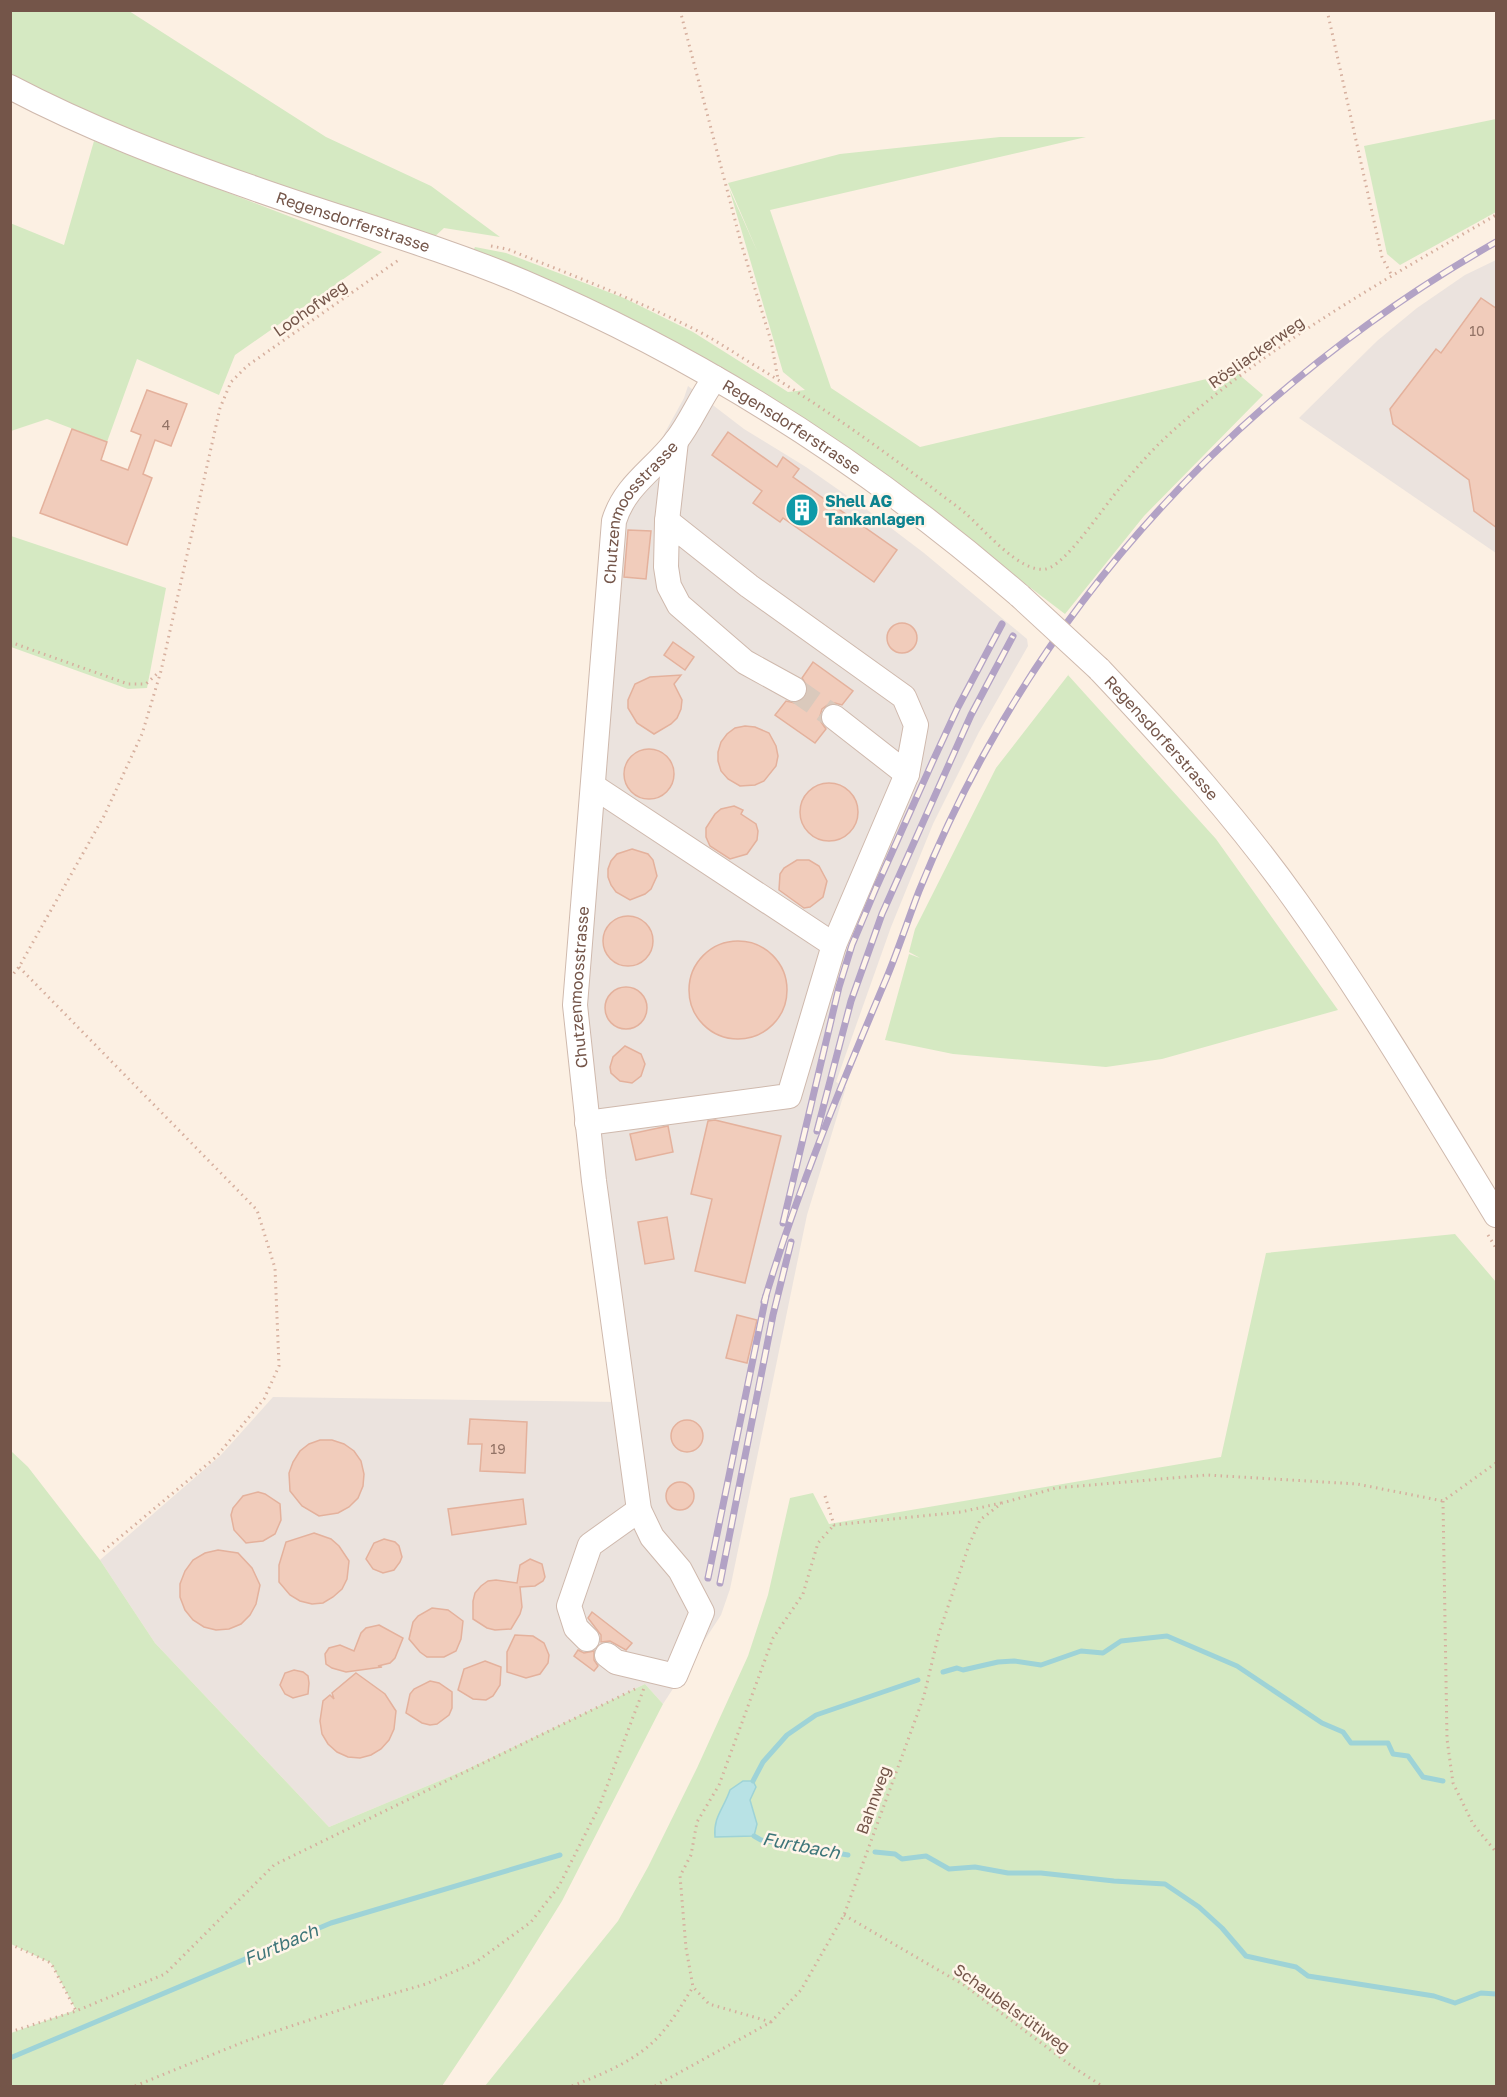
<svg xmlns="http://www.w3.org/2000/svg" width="1507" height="2097" viewBox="0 0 1507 2097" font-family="'Golos Text',sans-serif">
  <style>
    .industrial { fill: #ebe3de }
    .green { fill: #d5e9c2 }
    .water { fill: #b8e2e5; stroke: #9ed3d7; stroke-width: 1.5 }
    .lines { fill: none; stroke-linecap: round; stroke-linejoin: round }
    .stream { stroke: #9ed3d7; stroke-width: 5 }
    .building { fill: #f1ccbb; stroke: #e4b19c; stroke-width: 1.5 }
    .minor-tunnel { stroke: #dac9bc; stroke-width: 24; stroke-dasharray: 24 12; stroke-linecap: butt }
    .minor-casing { stroke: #cfb9ad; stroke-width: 26 }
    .path { stroke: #d6af9e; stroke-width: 3; stroke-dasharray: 1.5 4.5; stroke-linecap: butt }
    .minor { stroke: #fff; stroke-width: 24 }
    .rail-casing { stroke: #b2a2c5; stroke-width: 7 }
    .rail { stroke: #fff5e9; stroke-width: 4.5; stroke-dasharray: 14; stroke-linecap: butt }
    .minor-bridge-casing { stroke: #cfb9ad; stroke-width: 26; stroke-linecap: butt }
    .minor-bridge { stroke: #fff; stroke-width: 24 }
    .labels { text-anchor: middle; stroke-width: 5; stroke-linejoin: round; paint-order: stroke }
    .number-label { font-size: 14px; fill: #937366 }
    .street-label { font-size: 16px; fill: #745549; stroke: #fff5e9 }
    .culture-label { font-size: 16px; font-weight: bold; fill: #0d838f; stroke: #fff5e9; text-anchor: start }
    .water-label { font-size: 18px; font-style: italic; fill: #3d7579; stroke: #fff5e9 }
  </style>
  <rect width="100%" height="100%" fill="#fcf0e3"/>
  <!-- industrial -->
  <g class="industrial">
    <path d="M 1496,260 L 1496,553 L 1299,418 L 1377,341 L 1417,308 L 1465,275 Z"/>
    <path d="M 688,386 L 744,429 L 806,467 L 866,509 L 924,553 L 1027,639 L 1028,646 L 979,732 L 933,824 L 891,927 L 836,1082 L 846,1087 L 807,1215 L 730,1589 L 721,1615 L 663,1704 L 645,1684 L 463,1771 L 329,1827 L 155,1643 L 100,1560 L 221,1455 L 273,1397 L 619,1402 L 569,1008 L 606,516 L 657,447 L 684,398 Z"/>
  </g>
  <!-- green -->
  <g class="green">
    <path d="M 11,11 L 129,11 L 326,137 L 431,186 L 500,237 L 444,228 L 432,239 L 288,189 L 103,120 L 11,77 Z"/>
    <path d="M 1496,119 L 1496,212 L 1400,265 L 1387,254 L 1364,146 Z"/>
    <path d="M 1000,137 L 1086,137 L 770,210 L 831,388 L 920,447 L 1236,372 L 1263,395 L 1144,516 L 1065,614 L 869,465 L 472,253 L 475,247 L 506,253 L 624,298 L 693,332 L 788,392 L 805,390 L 783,372 L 729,188 L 758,253 L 728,183 L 840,154 Z"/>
    <path d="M 94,141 L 382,252 L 235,355 L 219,395 L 137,359 L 107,442 L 47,419 L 11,431 L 10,223 L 64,245 Z"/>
    <path d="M 11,536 L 166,588 L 147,688 L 128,689 L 11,647 Z"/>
    <path d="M 1069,674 L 1068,675 L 1216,839 L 1338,1010 L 1162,1059 L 1106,1067 L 953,1054 L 885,1040 L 909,954 L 920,958 L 909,952 L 915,929 L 996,768 Z"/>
    <path d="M 1455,1234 L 1496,1282 L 1496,2086 L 485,2086 L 618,1921 L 648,1867 L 697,1768 L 748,1656 L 768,1595 L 790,1498 L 813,1493 L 829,1524 L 1221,1457 L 1266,1253 Z"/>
    <path d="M 11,1451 L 28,1467 L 100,1560 L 155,1643 L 329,1827 L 463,1771 L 645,1684 L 663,1704 L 562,1901 L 507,1989 L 442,2086 L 11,2086 L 11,2033 L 76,2010 L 51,1963 L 11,1944 Z"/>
  </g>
  <!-- water -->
  <path class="water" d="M 743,1781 L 753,1781 L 756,1787 L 750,1800 L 757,1824 L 754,1836 L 715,1837 C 713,1817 724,1808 730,1790 Z"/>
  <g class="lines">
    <!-- stream -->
    <g class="stream">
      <path d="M 943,1672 L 957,1668 L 963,1670 L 998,1662 L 1014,1661 L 1041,1665 L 1081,1651 L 1103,1653 L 1121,1641 L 1167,1636 L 1237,1666 L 1322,1723 L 1343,1732 L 1351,1743 L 1388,1743 L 1393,1754 L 1408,1756 L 1423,1777 L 1443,1781"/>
      <path d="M 753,1781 L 763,1762 L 787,1735 L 816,1715 L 918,1680"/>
      <path d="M 754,1836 L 761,1840 L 848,1855"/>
      <path d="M 875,1852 L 895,1854 L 902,1859 L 926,1856 L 949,1869 L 975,1867 L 1008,1873 L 1041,1873 L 1114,1881 L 1165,1884 L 1199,1907 L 1222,1928 L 1246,1956 L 1296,1967 L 1308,1976 L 1434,1996 L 1455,2003 L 1481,1993 L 1496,1994"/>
      <path d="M 10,2058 L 331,1923 L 560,1855"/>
    </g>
  </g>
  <!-- building -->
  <g class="building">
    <path d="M 1481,298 L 1497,309 L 1497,528 L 1474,511 L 1469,480 L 1393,424 L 1390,409 L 1436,349 L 1441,353 Z"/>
    <path d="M 147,390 L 187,404 L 171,446 L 155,440 L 143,474 L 152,478 L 127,545 L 40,513 L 72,429 L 107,442 L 101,460 L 128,470 L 141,435 L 131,431 Z"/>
    <path d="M 728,432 L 777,467 L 783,457 L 799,469 L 793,477 L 897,550 L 874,582 L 783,518 L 780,522 L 753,503 L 762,491 L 712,455 Z"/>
    <path d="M 628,530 L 651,531 L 646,579 L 624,577 Z"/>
    <circle cx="902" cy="638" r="15"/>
    <path d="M 673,642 L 694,657 L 685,670 L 664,655 Z"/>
    <path d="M 813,662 L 853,691 L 842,705 L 835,703 L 829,704 L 822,709 L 820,716 L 821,722 L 826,729 L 815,743 L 775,715 L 786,701 L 795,703 L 801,701 L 806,696 L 808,688 L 802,678 Z"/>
    <path d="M 681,675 L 674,684 L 682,700 L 681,709 L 677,718 L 671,724 L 654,734 L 637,723 L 628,708 L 628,700 L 635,684 L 650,677 Z"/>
    <path d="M 745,726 L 755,727 L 769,733 L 776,746 L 778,756 L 776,766 L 764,781 L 755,785 L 740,786 L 728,779 L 721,771 L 718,761 L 718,752 L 721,742 L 727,734 L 735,728 Z"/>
    <circle cx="649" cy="774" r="25"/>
    <circle cx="829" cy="812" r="29"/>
    <path d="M 734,806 L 743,810 L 741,814 L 756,824 L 758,831 L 757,840 L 747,854 L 730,859 L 710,846 L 706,837 L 706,828 L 715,814 L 721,809 Z"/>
    <path d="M 632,849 L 648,854 L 653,860 L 657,876 L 651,889 L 645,894 L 630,900 L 616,892 L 611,885 L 608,877 L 608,869 L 611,861 L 617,854 Z"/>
    <path d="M 797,860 L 809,860 L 819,866 L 827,881 L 823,897 L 810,907 L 804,908 L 779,890 L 780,874 L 784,868 Z"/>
    <circle cx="628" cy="941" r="25"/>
    <circle cx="738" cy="990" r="49"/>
    <circle cx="626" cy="1008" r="21"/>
    <path d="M 625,1046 L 641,1054 L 645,1064 L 641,1076 L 632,1083 L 620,1081 L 611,1073 L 610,1067 L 613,1057 Z"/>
    <path d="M 715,1120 L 781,1136 L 745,1283 L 695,1271 L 712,1199 L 691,1194 L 708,1121 Z"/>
    <path d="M 668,1126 L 673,1152 L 636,1160 L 630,1134 Z"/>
    <path d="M 667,1217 L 674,1259 L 645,1264 L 638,1222 Z"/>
    <path d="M 737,1315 L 757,1320 L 747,1363 L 726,1358 Z"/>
    <path d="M 470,1419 L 527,1422 L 525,1473 L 480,1471 L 482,1444 L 468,1444 Z"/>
    <circle cx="687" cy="1436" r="16"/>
    <path d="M 320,1440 L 332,1440 L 344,1444 L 354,1451 L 361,1461 L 364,1474 L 363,1486 L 358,1498 L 349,1507 L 338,1513 L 319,1516 L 302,1506 L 290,1491 L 289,1473 L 293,1462 L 300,1451 L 309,1444 Z"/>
    <circle cx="680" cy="1496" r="14"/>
    <path d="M 258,1492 L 265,1494 L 280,1504 L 281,1520 L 275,1534 L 263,1541 L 246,1543 L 234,1530 L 231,1515 L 233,1508 L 243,1496 Z"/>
    <path d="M 523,1499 L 526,1524 L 452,1535 L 448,1509 Z"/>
    <path d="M 314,1533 L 331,1539 L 339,1546 L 349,1561 L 347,1579 L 342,1589 L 333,1597 L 323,1603 L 312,1604 L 300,1601 L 290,1595 L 279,1582 L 279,1565 L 286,1542 Z"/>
    <path d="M 384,1539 L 395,1542 L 399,1546 L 402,1557 L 400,1562 L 394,1570 L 383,1573 L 373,1569 L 366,1559 L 374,1543 Z"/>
    <path d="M 218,1550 L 238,1553 L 252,1568 L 260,1585 L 256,1604 L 250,1615 L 241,1624 L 229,1629 L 216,1630 L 204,1627 L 193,1620 L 185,1610 L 180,1597 L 180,1584 L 185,1571 L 193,1560 L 205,1553 Z"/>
    <path d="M 530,1559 L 542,1564 L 545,1577 L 543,1581 L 535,1586 L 520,1587 L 522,1607 L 520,1614 L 511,1629 L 495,1630 L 487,1628 L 473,1619 L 473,1601 L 475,1593 L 481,1586 L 488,1581 L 496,1580 L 517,1583 L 520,1565 Z"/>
    <path d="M 432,1608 L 448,1610 L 463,1621 L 461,1639 L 456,1651 L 444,1657 L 427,1657 L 420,1652 L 409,1639 L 413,1622 L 418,1616 Z"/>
    <path d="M 592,1612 L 632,1643 L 626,1650 L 610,1641 L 601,1642 L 601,1635 L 588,1618 Z"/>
    <path d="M 379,1625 L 403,1638 L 395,1658 L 390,1663 L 378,1666 L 382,1667 L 346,1672 L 332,1668 L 326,1664 L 325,1654 L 329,1648 L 340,1645 L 354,1651 L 361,1633 L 366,1628 Z"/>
    <path d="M 515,1635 L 533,1636 L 544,1643 L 549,1655 L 548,1663 L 540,1674 L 526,1678 L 507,1672 L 507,1652 Z"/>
    <path d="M 578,1650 L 584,1653 L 594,1651 L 594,1660 L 598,1666 L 594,1671 L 574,1656 Z"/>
    <path d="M 485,1661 L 501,1667 L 500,1685 L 493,1696 L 486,1700 L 473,1699 L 458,1690 L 464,1669 Z"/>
    <path d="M 294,1670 L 303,1672 L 308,1676 L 309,1683 L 308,1694 L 293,1698 L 285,1694 L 280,1685 L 285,1673 Z"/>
    <path d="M 356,1673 L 385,1694 L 396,1711 L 394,1729 L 389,1740 L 381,1749 L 371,1755 L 360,1758 L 348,1757 L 337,1752 L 328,1744 L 322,1734 L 320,1721 L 323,1701 L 330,1695 L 334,1699 L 332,1693 Z"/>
    <path d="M 430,1681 L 439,1683 L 452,1692 L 452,1708 L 449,1715 L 437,1724 L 430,1725 L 422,1723 L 406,1713 L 410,1694 L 414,1689 Z"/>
  </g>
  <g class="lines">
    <!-- minor-tunnel -->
    <path class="minor-tunnel" d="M 794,689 L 834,717"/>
    <!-- minor casing -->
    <g class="minor-casing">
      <g id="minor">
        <path id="s1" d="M 10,87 C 88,128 170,159 253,188 C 343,220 435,245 523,282 C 704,359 872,468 1020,596"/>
        <path d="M 667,521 L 676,441"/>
        <path id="s2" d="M 1099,669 C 1169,743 1237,818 1296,901 C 1368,1002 1432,1110 1496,1215"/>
        <path d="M 794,689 L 745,662 L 679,605 L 669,586 L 666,567 L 667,521 L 749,586 L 904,697 L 916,725 L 907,774 L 834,717"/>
        <path d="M 593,786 L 834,945"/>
        <path d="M 587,1123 L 789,1096 L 834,945 L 907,774"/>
        <path d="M 587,1639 L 576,1628 L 569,1606 L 590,1545 L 639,1510"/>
        <path id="s3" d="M 607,1655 L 616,1662 L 675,1676 L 702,1612 L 680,1570 L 652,1537 L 639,1510 L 594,1181 L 575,1005 L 614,521 C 625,485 654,470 676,441 C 691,422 700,398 715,378"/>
      </g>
    </g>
    <!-- path -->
    <g class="path">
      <path d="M 680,10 L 741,243 L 771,341 L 778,379"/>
      <path d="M 1327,10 L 1382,257 L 1392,276"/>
      <path d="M 491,246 L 507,249 C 569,274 632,298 692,328 C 712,338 730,350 749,362 C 812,400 872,442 930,486 C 941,495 953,503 964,512 C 983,528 1020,574 1046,569 C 1066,565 1104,506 1119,489 C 1133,472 1148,454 1164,439 C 1259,350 1384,280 1496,215"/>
      <path d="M 10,642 L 128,684 L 146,684 L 159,672"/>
      <path d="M 19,967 L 257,1210 L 275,1268 L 279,1366 L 264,1399 L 216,1457 L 100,1554"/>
      <path d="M 10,978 L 19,967 L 104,816 L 142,734 L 161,671 L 220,408 L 231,382 L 247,366 L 400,259"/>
      <path d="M 1488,1235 L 1496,1248"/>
      <path d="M 825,1496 L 834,1525 L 961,1512 L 1001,1503"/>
      <path d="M 1443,1501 L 1447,1739 L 1453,1783 L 1473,1824 L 1496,1852"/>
      <path d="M 844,1915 L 964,1985 L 1073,2067 L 1102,2086"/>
      <path d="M 10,1944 L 51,1963 L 76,2011"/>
      <path d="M 771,2022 L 709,2004 L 693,1987 L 686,1948 L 680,1876 L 691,1855 L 697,1822 L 719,1785 L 773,1638 L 803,1594 L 818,1543 L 834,1525"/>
      <path d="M 10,2032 L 76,2011 L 165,1974 L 274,1865 L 635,1689"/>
      <path d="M 135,2086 L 246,2041 L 364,2002 L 426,1984 L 476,1962 L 531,1922 L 559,1886 L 599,1807 L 644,1688"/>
      <path d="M 572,2086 C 600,2075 628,2064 651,2044 C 668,2029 681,2006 693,1987"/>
      <path d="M 655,2086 L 771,2022 L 801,1990 L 844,1915 L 924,1696 L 939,1633 L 969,1545 L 980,1520 L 1002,1503 L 1056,1488 L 1207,1475 L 1357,1484 L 1443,1501 L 1496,1463"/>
    </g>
    <!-- minor -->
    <use href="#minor" class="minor"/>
    <!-- rail casing -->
    <g class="rail-casing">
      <g id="rail">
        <path d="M 817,1131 L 851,1001 L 882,914 L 971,715 L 1013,636"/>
        <path d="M 783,1223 L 839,987 L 852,945 L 876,888 L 932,763 L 958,707 L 1002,624"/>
        <path d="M 764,1302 C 796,1194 840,1088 884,984 C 897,954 907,922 919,891 C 939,842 962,793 988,747 C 1106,534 1286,362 1496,242"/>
        <path d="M 708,1578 L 766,1296"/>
        <path d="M 720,1583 L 773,1315 L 791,1242"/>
      </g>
    </g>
    <!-- rail -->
    <use href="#rail" class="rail"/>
    <!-- minor-bridge casing -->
    <g class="minor-bridge-casing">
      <path id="minor-bridge" d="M 1020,596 L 1099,669"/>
    </g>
    <!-- minor-bridge -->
    <use href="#minor-bridge" class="minor-bridge"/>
  </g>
  <!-- icons -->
  <defs>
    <g id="building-disc" transform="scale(1.725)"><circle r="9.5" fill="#0f9aa8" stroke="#fff5e9"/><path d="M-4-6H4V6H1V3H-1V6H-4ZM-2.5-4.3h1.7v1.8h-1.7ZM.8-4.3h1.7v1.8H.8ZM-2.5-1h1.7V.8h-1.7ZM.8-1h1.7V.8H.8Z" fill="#fff"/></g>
  </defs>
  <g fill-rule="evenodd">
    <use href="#building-disc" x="802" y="510"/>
  </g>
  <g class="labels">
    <!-- number labels -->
    <g class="number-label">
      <text x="1477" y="336">10</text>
      <text x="166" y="430">4</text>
      <text x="498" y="1454">19</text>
    </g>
    <!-- street labels -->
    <g class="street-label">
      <text dy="6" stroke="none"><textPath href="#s1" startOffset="369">Regensdorferstrasse</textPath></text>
      <text transform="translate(310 308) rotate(-35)" y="6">Loohofweg</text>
      <text transform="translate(1256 352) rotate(-35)" y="6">Rösliackerweg</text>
      <text dy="6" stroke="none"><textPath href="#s1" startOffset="855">Regensdorferstrasse</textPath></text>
      <text dy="6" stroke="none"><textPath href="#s3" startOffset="1275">Chutzenmoosstrasse</textPath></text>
      <text dy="6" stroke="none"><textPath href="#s2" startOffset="93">Regensdorferstrasse</textPath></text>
      <text dy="6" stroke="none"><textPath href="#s3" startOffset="789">Chutzenmoosstrasse</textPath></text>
      <text transform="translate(873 1800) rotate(-70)" y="6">Bahnweg</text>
      <text transform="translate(1012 2008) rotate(36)" y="6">Schaubelsrütiweg</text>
    </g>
    <!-- culture labels -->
    <g class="culture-label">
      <text x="825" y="507">Shell AG<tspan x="825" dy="18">Tankanlagen</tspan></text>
    </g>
    <!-- water labels -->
    <g class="water-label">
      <text transform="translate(801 1846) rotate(11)" y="6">Furtbach</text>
      <text transform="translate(281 1945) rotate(-23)" y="6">Furtbach</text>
    </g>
  </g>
  <!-- border -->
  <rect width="1507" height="2097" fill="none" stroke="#745549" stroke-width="24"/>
</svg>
